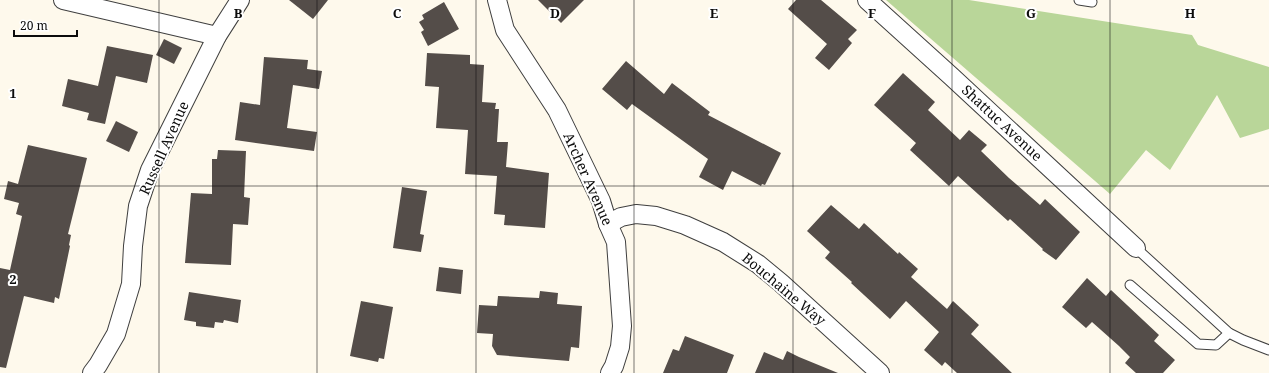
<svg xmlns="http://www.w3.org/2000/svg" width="1269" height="373" viewBox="0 0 1269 373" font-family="'Noto Serif',serif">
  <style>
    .forest { fill: #b9d699 }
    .building { fill: #544d49 }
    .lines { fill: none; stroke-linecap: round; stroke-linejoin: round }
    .lane-casing { stroke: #3f3f3f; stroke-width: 11 }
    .street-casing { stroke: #3f3f3f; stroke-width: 20 }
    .lane { stroke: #fff; stroke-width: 9 }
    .street { stroke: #fff; stroke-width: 18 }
    .grid { fill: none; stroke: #0c0c0c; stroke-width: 1; stroke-opacity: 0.55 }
    .labels { text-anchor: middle; stroke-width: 4; stroke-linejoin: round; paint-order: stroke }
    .street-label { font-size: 14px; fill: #0c0c0c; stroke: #fff }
    .grid-label { font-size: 13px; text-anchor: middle; font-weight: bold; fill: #0c0c0c; stroke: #fff; stroke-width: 4; stroke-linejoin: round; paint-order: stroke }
  </style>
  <rect width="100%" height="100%" fill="#fef9ec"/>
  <!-- forest -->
  <path class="forest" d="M 886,0 L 969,0 L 1192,35 L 1198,45 L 1269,67 L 1269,129 L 1240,138 L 1217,95 L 1170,170 L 1146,150 L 1110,194 Z"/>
  <!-- building -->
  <g class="building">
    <path d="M 289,0 L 328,0 L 313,19 Z"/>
    <path d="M 538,0 L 584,0 L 561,23 Z"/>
    <path d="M 796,0 L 821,0 L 857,30 L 848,39 L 852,43 L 829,70 L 815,58 L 827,44 L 788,9 Z"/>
    <path d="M 444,2 L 459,29 L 428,46 L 421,32 L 424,30 L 419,22 L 424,19 L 422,15 Z"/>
    <path d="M 164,39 L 182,48 L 174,64 L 156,55 Z"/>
    <path d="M 107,46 L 153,55 L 147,83 L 116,76 L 105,124 L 87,120 L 89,113 L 62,106 L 68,79 L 98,86 Z"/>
    <path d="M 427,53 L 470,55 L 470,64 L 484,65 L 482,102 L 496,103 L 495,109 L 499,109 L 497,142 L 508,142 L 506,167 L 549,173 L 545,228 L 504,225 L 505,215 L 494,214 L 497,176 L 465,174 L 468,130 L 436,128 L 439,87 L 425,86 Z"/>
    <path d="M 264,57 L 308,60 L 307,69 L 322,71 L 319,89 L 293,85 L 287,128 L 317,132 L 314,151 L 235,140 L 240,102 L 260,105 Z"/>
    <path d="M 626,61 L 664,94 L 672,83 L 710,112 L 708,115 L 781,153 L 765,185 L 762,184 L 761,186 L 732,171 L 723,190 L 699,177 L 708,159 L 632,104 L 627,110 L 602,89 Z"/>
    <path d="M 903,73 L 935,102 L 928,110 L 960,140 L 969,130 L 987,145 L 981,151 L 1009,178 L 1040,205 L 1045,199 L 1080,232 L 1056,260 L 1042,250 L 1043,249 L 1010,219 L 1008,221 L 958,176 L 949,186 L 910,150 L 916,143 L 874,105 Z"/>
    <path d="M 116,121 L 138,132 L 129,152 L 106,141 Z"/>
    <path d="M 28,145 L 87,158 L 68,234 L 71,235 L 69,245 L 70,246 L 59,299 L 55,297 L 54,303 L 24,296 L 6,368 L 0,367 L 0,268 L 10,270 L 22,216 L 16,214 L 19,203 L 4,199 L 8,181 L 18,184 Z"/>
    <path d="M 218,150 L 246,151 L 244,197 L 250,198 L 248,225 L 233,224 L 231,265 L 185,263 L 191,193 L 212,194 L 212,159 L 217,159 Z"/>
    <path d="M 402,187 L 427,191 L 420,234 L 424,235 L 421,252 L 393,248 Z"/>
    <path d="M 831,205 L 859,229 L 864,223 L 898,254 L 899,252 L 918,269 L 911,277 L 947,309 L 953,301 L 979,325 L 971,334 L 1012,373 L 957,373 L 945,362 L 942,366 L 924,350 L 939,332 L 906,301 L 890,319 L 851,283 L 852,282 L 825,258 L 830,252 L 807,231 Z"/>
    <path d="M 439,267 L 463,270 L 461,294 L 436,291 Z"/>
    <path d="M 1087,278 L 1106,296 L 1111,290 L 1159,335 L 1154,341 L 1175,360 L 1163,373 L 1136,373 L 1125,363 L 1130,357 L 1119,346 L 1092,322 L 1086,328 L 1062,307 Z"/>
    <path d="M 540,291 L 558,293 L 557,304 L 582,306 L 579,348 L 571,347 L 569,361 L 497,355 L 492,346 L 493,334 L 477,333 L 479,305 L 497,306 L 498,296 L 539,298 Z"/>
    <path d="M 189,292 L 241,300 L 238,323 L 224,320 L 223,323 L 215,322 L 214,328 L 196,326 L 196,322 L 184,320 Z"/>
    <path d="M 361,301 L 393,307 L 384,359 L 379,358 L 378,362 L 350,356 Z"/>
    <path d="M 685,336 L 734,355 L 727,373 L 663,373 L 673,349 L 679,351 Z"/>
    <path d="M 787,351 L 799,357 L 838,373 L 755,373 L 764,352 L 783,360 Z"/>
  </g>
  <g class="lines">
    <!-- lane casing -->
    <g class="lane-casing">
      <g id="lane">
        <path d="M 1079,0 L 1092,2"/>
        <path d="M 1136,248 L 1229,333 L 1243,340 L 1269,350"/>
        <path d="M 1130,285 L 1198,344 L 1216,345 L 1229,333"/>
      </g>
    </g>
    <!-- street casing -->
    <g class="street-casing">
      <g id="street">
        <path d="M 63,0 L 217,36"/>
        <path d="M 497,0 L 505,30 L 557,110 L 601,201 L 608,224 L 616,242 L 622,326 L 620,347 L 614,366 L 610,373"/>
        <path d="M 867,0 L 952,77 L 1136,248"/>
        <path d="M 608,224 L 621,217 L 636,214 L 656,216 L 685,225 L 723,242 L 758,264 L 781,283 L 880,373"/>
        <path d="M 92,373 L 98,365 L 116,334 L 131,284 L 133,246 L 138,206 L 150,170 L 217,36 L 240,0"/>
      </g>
    </g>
    <!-- lane -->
    <use href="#lane" class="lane"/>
    <!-- street -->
    <use href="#street" class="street"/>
  </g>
  <!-- grid -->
  <path class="grid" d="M 159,0 L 159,373M 317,0 L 317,373M 476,0 L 476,373M 634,0 L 634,373M 793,0 L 793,373M 952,0 L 952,373M 1110,0 L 1110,373M 0,186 L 1269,186"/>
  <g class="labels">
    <!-- street labels -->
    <g class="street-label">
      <text transform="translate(1002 123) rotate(43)" y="5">Shattuc Avenue</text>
      <text transform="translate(164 148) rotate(-66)" y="5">Russell Avenue</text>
      <text transform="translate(588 179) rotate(66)" y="5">Archer Avenue</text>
      <text transform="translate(784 289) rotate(40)" y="5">Bouchaine Way</text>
    </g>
  </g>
  <g class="grid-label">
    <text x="238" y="18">B</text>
    <text x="397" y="18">C</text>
    <text x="555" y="18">D</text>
    <text x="714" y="18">E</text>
    <text x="872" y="18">F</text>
    <text x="1031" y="18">G</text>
    <text x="1190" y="18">H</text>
    <text x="13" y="98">1</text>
    <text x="13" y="284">2</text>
  </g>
  <!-- scale -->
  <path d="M14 30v6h63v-6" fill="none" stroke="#0c0c0c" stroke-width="2"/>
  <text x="20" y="30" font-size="12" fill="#0c0c0c" stroke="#ffffff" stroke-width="3" paint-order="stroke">20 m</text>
</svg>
